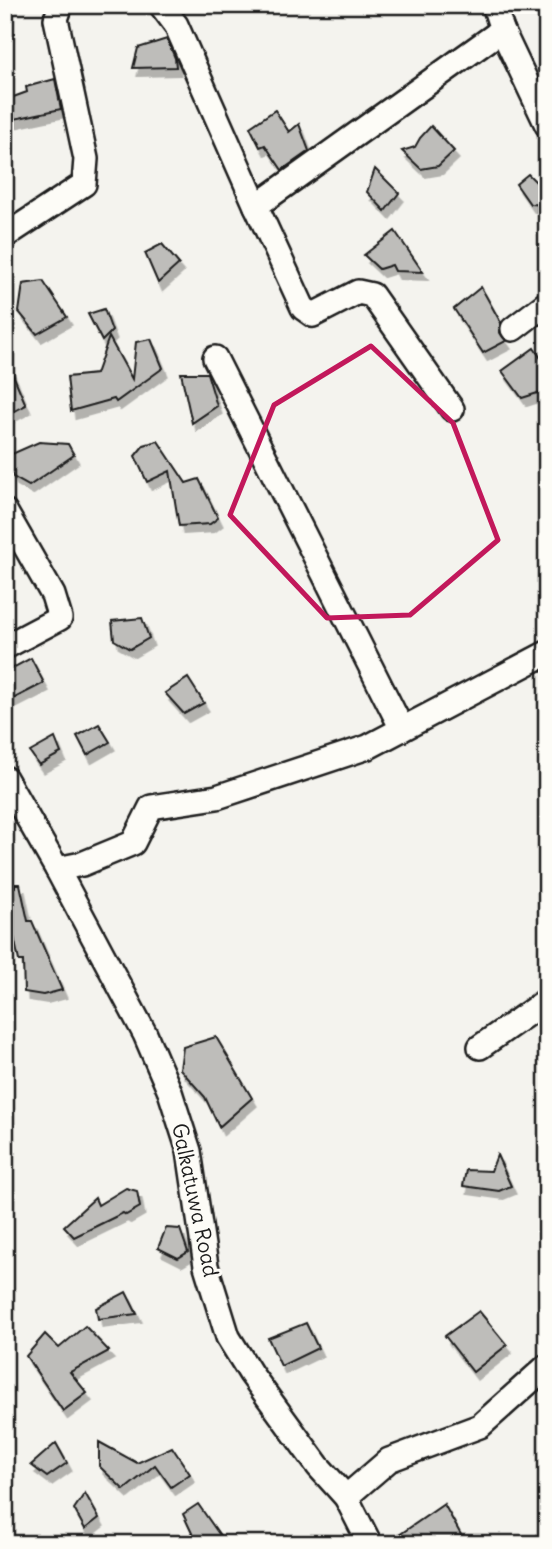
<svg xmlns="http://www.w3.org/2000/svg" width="552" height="1549" viewBox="0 0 552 1549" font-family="Delius,sans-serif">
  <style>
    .building { fill: #bebdba; stroke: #1c1c1c; stroke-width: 2; filter: url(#shadow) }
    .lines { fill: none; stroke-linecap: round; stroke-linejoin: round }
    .minor-casing { stroke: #1c1c1c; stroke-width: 28 }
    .minor { stroke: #fdfcf7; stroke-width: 23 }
    .marked { fill: none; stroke: #c2185b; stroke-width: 5; stroke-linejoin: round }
    .labels { text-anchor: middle; stroke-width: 6; stroke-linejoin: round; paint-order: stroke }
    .street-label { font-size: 21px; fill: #1c1c1c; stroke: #fdfcf7 }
  </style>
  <defs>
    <filter id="shadow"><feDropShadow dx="4.5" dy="8" stdDeviation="0" flood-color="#0004"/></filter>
  </defs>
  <rect width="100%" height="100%" fill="#f4f3ee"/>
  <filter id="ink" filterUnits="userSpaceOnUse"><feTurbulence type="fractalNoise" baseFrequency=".0143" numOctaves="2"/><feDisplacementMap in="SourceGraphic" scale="14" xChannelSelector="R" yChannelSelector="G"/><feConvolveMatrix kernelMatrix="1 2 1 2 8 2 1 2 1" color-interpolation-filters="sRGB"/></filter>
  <g filter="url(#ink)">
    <!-- building -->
    <g class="building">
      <path d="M 167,39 L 175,58 L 176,67 L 133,68 L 138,48 Z"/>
      <path d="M 55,79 L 61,109 L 5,121 L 5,100 L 27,92 L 26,87 Z"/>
      <path d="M 275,110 L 289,132 L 299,124 L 309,151 L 282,170 L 265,145 L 260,147 L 250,127 Z"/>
      <path d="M 431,126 L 454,151 L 438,166 L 421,169 L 402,151 L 415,147 L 420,138 Z"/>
      <path d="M 375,169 L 399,193 L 385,211 L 367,192 Z"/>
      <path d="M 528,174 L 536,182 L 547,174 L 547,205 L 530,204 L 516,184 Z"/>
      <path d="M 395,231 L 423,272 L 395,271 L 392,265 L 379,269 L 364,255 Z"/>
      <path d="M 162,244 L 179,264 L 158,283 L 145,253 Z"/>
      <path d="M 43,281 L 67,317 L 37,334 L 19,312 L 23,284 Z"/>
      <path d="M 481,287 L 501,323 L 499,331 L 506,341 L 483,353 L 454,309 Z"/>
      <path d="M 104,309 L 112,331 L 102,341 L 88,314 Z"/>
      <path d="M 109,337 L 132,379 L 136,342 L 151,339 L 163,368 L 116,402 L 114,399 L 71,411 L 67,377 L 96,374 Z"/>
      <path d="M 534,348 L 547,367 L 547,390 L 522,398 L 502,371 Z"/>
      <path d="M 5,356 L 26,405 L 5,416 Z"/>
      <path d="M 181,373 L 207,373 L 217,406 L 192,423 Z"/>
      <path d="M 158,441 L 186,483 L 199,479 L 218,518 L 210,524 L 179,526 L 170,471 L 147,482 L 135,456 L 144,445 Z"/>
      <path d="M 39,442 L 68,444 L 74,455 L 29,486 L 13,477 L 5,457 Z"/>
      <path d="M 142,618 L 149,638 L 130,649 L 114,640 L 112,621 Z"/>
      <path d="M 31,658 L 44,683 L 5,703 L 5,672 Z"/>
      <path d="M 188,678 L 204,703 L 184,714 L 165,693 Z"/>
      <path d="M 99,724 L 110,742 L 87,755 L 77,736 Z"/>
      <path d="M 55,738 L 61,753 L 39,765 L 30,752 Z"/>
      <path d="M 15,884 L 20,884 L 28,921 L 32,921 L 62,990 L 43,995 L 24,992 L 23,961 L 19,961 L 14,937 L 14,914 L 5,918 L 5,886 L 15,887 Z"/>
      <path d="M 216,1037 L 252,1098 L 219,1127 L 205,1097 L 180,1069 L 183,1047 Z"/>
      <path d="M 497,1155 L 511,1186 L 499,1191 L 463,1186 L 466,1170 L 491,1171 Z"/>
      <path d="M 126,1188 L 137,1191 L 140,1207 L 126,1215 L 123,1213 L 74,1237 L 64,1226 L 95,1198 L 98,1205 Z"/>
      <path d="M 166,1228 L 180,1229 L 188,1252 L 178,1258 L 158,1248 Z"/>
      <path d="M 126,1292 L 137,1314 L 98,1319 L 96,1308 Z"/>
      <path d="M 479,1311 L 507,1345 L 473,1372 L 445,1336 Z"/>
      <path d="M 306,1323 L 318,1348 L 281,1366 L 268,1338 Z"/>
      <path d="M 85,1326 L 109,1351 L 70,1372 L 87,1393 L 63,1411 L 26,1356 L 45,1334 L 59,1348 Z"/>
      <path d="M 99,1442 L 137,1463 L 172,1447 L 190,1474 L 171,1487 L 155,1465 L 124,1490 L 99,1466 Z"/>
      <path d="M 56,1443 L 67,1463 L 47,1477 L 31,1465 Z"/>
      <path d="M 85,1493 L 99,1518 L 85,1529 L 74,1509 Z"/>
      <path d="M 198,1504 L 226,1544 L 197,1544 L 183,1514 Z"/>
      <path d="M 444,1504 L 466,1544 L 386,1544 Z"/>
    </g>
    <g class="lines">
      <!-- minor casing -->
      <g class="minor-casing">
        <g id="minor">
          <path d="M 161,5 L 176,25 L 256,206 L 502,30"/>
          <path d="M 494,5 L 502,30 L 547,125"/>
          <path d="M 256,206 L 303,308 L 313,315 L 358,292 L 372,295 L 452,409"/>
          <path d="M 5,236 L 84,184 L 86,159 L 56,19 L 61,5"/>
          <path d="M 513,329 L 547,303"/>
          <path d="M 215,358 L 402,729"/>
          <path d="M 5,511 L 53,595 L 60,618 L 5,647"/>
          <path d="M 5,778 L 57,869 L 145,1034 L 170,1092 L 189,1151 L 206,1266 L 228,1337 L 251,1374 L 318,1466 L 346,1497 L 370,1544"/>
          <path d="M 57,869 L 82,864 L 133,843 L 151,807 L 217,797 L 368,747 L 547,653"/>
          <path d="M 480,1047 L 547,1000"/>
          <path d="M 346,1497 L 389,1460 L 480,1426 L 547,1366"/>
        </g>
      </g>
      <!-- minor -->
      <use href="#minor" class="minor"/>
    </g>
  </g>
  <!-- marked area -->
  <path class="marked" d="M 371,346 L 453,423 L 498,540 L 410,615 L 327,618 L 230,515 L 274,405 Z"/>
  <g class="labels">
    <!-- street labels -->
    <g class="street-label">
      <text transform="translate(195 1200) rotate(78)" y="7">Galkatuwa Road</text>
    </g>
  </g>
  <!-- margin -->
  <rect width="552" height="1549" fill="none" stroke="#fdfcf7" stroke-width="28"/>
  <rect x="14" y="14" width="524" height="1521" fill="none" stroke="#1c1c1c" stroke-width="2.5" filter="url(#ink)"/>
</svg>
